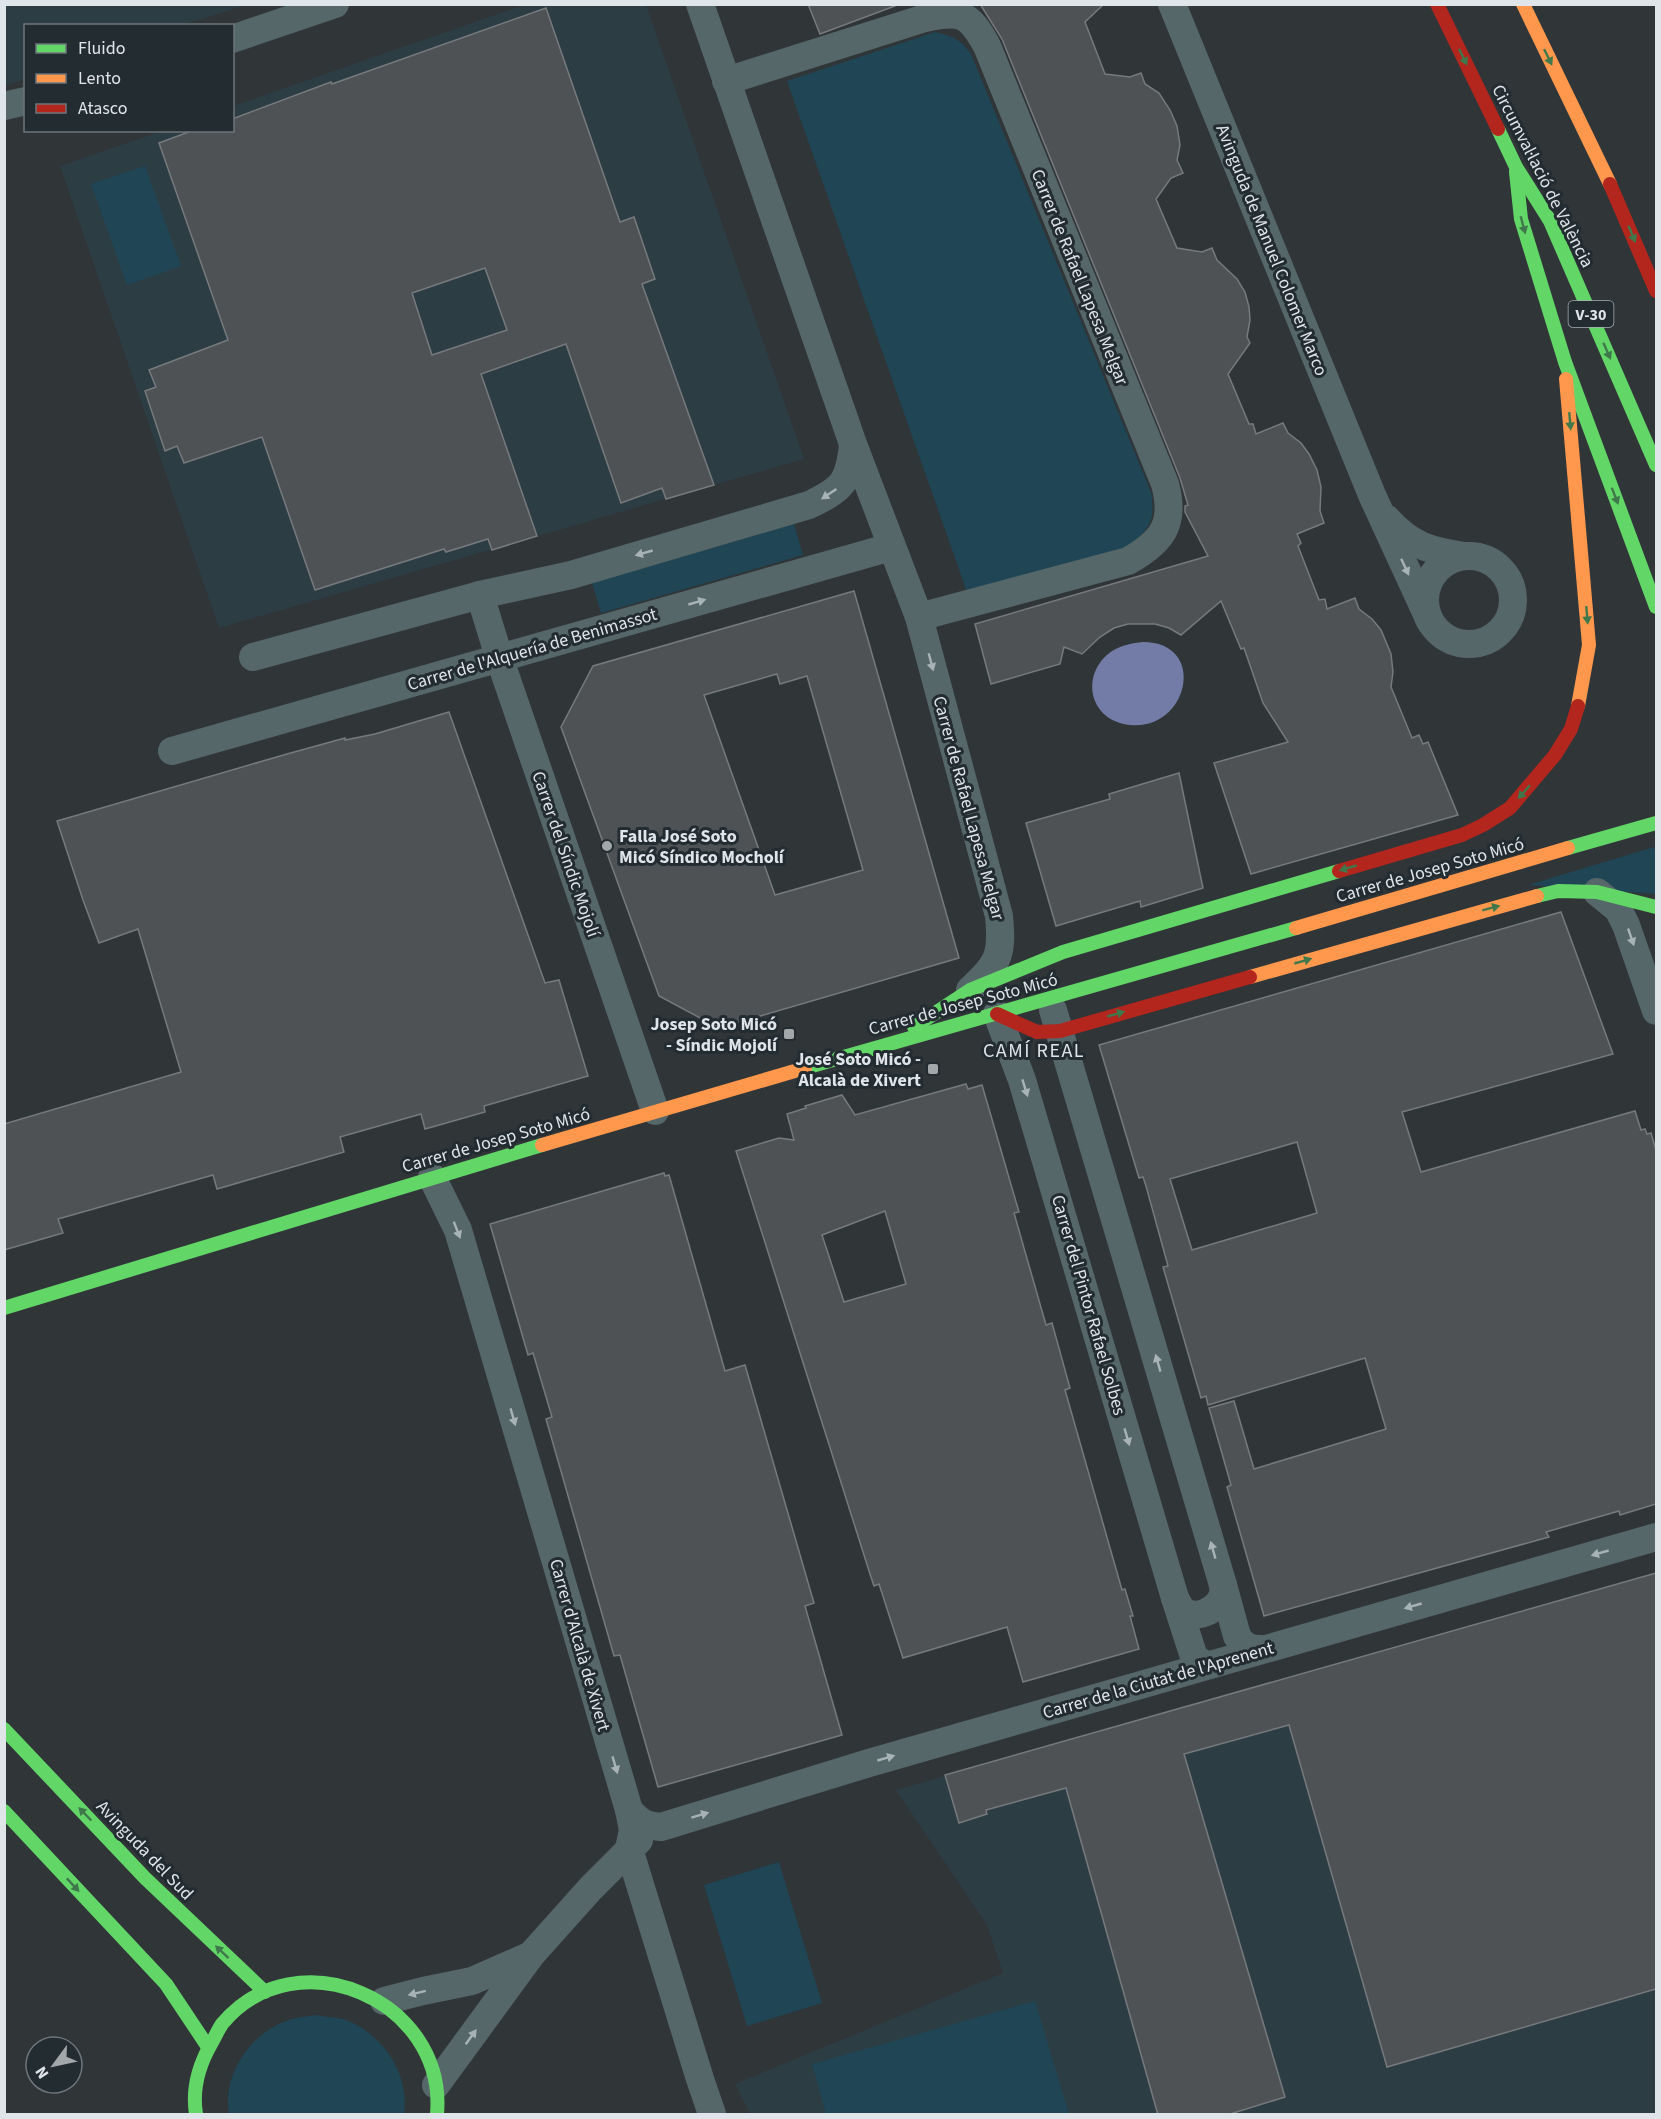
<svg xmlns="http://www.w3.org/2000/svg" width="1661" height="2119" viewBox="0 0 1661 2119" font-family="'Source Sans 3',sans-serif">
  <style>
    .built { fill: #2d3d44 }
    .green { fill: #204555 }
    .water { fill: #727ca6 }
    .building { fill: #4e5255; stroke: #777a7d; stroke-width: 1.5; fill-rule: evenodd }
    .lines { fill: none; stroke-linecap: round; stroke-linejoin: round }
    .street { stroke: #566769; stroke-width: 28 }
    .fast { stroke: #63d668; stroke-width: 14 }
    .slow { stroke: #ff974d; stroke-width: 14 }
    .jam { stroke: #b3261e; stroke-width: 14 }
    .oneway { fill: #3f784a }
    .oneway2 { fill: #a8b3b5 }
    .poi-dot { fill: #a2a7aa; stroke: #222c31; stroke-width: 2 }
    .labels { text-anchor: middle; stroke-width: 6; stroke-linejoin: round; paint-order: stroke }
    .shield { fill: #222c31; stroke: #a6aeb1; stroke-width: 1.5 }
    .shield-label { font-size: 16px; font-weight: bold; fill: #dfe5e8 }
    .street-label { font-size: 18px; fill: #dfe5e8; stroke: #222c31 }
    .poi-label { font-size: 18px; font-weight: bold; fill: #dfe5e8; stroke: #222c31; text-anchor: end }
    .neighbourhood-label { font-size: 20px; letter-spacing: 1.5px; fill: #dfe5e8; stroke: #222c31 }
  </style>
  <rect width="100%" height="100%" fill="#303538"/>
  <!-- built -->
  <g class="built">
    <path d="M 5,4 L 246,4 L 246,5 L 183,25 L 26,26 L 25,79 L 5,86 Z"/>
    <path d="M 524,5 L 646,5 L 804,459 L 219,628 L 60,166 L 162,131 L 232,130 L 233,106 Z"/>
    <path d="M 1656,1573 L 1656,2114 L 750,2114 L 735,2084 L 1003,1973 L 987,1925 L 896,1790 Z"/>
  </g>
  <!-- green -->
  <g class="green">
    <path d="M 935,32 C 953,36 960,39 971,54 L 1151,492 C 1156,520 1149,533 1124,548 L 967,592 L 787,81 Z"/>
    <path d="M 145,166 L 181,266 L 127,285 L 91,184 Z"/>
    <path d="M 794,524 L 803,555 L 601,613 L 592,583 Z"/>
    <path d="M 1654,847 L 1656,853 L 1656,894 L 1528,885 Z"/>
    <path d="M 779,1862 L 822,2003 L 747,2026 L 704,1885 Z"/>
    <path d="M 1035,2001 L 1069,2114 L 826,2114 L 812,2064 Z"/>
    <path d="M 315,2015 C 324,2017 334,2017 343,2019 C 382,2032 410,2074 404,2114 L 229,2114 C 222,2075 250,2034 286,2021 C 295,2017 306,2017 315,2015 Z"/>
  </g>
  <!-- water -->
  <path class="water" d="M 1143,642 C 1208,642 1189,731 1130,725 C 1089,721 1079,674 1112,651 C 1122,645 1132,643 1143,642 Z"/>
  <!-- building -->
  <g class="building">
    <path d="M 808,4 L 895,4 L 895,6 L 820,34 Z"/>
    <path d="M 980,4 L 1104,4 L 1085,22 L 1105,74 L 1130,77 L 1141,73 L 1145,84 L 1159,93 L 1170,110 L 1177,126 L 1180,145 L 1177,160 L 1183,173 L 1171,178 L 1156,199 L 1177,248 L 1202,252 L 1212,248 L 1217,260 L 1237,279 L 1245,292 L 1249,307 L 1250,320 L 1247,337 L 1250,343 L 1228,374 L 1249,424 L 1253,424 L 1256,434 L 1283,423 L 1288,433 L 1301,443 L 1309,454 L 1317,470 L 1321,487 L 1320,511 L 1324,523 L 1297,534 L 1301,543 L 1298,546 L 1319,600 L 1325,599 L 1327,609 L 1355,598 L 1359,609 L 1372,619 L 1381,630 L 1391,654 L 1393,672 L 1391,687 L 1412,738 L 1419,735 L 1423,744 L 1428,742 L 1458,815 L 1251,874 L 1214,763 L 1288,742 L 1263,703 L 1244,648 L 1241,649 L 1221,601 L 1181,635 L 1169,628 L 1155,624 L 1128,624 L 1114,628 L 1100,637 L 1082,654 L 1064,647 L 1060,664 L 991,684 L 975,624 L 1208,556 L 1185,512 L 1185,506 L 1188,505 L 1180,478 L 1002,39 Z"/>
    <path d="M 546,8 L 620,222 L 634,217 L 655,279 L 642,284 L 714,485 L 666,499 L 662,488 L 621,503 L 566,344 L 481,374 L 537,536 L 492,550 L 488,539 L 446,552 L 444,549 L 315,590 L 262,437 L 184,463 L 177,446 L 165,451 L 145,391 L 156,387 L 149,370 L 228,340 L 159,143 L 194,130 L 232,130 L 232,119 L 331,82 L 332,84 ZM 485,268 L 507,330 L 432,355 L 412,293 Z"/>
    <path d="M 854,591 L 959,958 L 719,1028 L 659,996 L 561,727 L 593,666 ZM 777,674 L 780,684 L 807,676 L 863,870 L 775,895 L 704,695 Z"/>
    <path d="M 449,712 L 545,983 L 559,980 L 588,1076 L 484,1106 L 485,1112 L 425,1129 L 421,1114 L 340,1137 L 344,1152 L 217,1189 L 213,1175 L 58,1219 L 63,1233 L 4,1250 L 4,1124 L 181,1072 L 138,929 L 99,943 L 83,900 L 57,821 L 287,754 L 345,738 L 345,740 L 375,734 Z"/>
    <path d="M 1179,773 L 1203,888 L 1141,907 L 1140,901 L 1056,926 L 1026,823 L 1110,799 L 1109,794 Z"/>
    <path d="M 1561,912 L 1613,1054 L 1402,1112 L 1421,1172 L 1635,1111 L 1641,1130 L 1645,1129 L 1647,1134 L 1651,1133 L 1656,1150 L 1656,1504 L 1620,1515 L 1619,1511 L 1546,1532 L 1549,1537 L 1264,1616 L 1227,1487 L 1231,1485 L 1209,1408 L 1234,1401 L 1254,1469 L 1386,1429 L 1365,1358 L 1208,1405 L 1206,1396 L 1201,1398 L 1163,1267 L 1168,1266 L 1146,1186 L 1143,1177 L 1139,1178 L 1099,1045 ZM 1297,1142 L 1317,1213 L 1192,1250 L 1170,1179 Z"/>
    <path d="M 966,1084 L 968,1089 L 982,1085 L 1019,1212 L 1014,1213 L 1046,1325 L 1052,1323 L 1070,1388 L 1065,1390 L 1122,1590 L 1125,1589 L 1133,1616 L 1130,1616 L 1139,1649 L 1023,1682 L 1007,1627 L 903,1658 L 879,1584 L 874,1586 L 870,1574 L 736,1151 L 779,1138 L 794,1140 L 787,1114 L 806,1108 L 805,1106 L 842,1095 L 855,1115 ZM 885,1211 L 906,1284 L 844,1302 L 822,1235 Z"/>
    <path d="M 664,1173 L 665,1176 L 669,1175 L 725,1371 L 745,1365 L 814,1603 L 805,1606 L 842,1735 L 658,1787 L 620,1655 L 614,1656 L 546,1419 L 552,1417 L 533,1353 L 528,1355 L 490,1224 Z"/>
    <path d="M 1656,1573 L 1656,1989 L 1387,2067 L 1289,1725 L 1184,1754 L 1285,2097 L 1227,2115 L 1158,2115 L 1066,1788 L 986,1810 L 987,1814 L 959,1823 L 945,1775 Z"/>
  </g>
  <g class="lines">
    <!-- street -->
    <g class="street">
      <path d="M 700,4 L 853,444 L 919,617 L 999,916 C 1003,957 998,963 970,990"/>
      <path d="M 1172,4 L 1372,495 L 1430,621"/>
      <path d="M 232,39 L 335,4"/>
      <path d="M 726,81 L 925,18 C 961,10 969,13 987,46 L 1165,484 C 1176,524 1162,542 1128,561 L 919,617"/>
      <path d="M 4,106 L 26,101"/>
      <path d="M 1387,519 C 1411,546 1431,551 1465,556"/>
      <circle cx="1469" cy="600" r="44"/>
      <path d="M 480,595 L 499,657 L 655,1111"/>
      <path d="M 253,657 L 480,595 L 571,575 L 809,505 C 842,489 849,483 853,445"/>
      <path d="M 172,751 L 891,547"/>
      <path d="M 1597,892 L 1618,909 L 1626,925 L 1656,1011"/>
      <path d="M 997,1014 L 1022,1080 L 1175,1598 C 1177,1602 1180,1608 1183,1611 C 1197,1621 1219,1609 1223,1594 C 1224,1591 1223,1588 1223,1585 L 1053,1010"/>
      <path d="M 432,1177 L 458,1230 L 629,1810 L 633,1830 L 629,1849 L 700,2079 L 712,2114"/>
      <path d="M 1223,1585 L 1237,1636 C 1244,1647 1250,1649 1262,1649"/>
      <path d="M 1175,1598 L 1194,1657 L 1202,1663 L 1210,1665"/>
      <path d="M 629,1810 C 639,1822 646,1826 661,1827 L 869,1763 L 1656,1537"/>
      <path d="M 384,2001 L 423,1991 L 472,1981 L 529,1956"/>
      <path d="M 436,2085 L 531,1955 L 591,1888 L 639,1840"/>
    </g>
    <!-- fast -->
    <g class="fast">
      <path d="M 1498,129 L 1516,167 L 1550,221 L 1656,465"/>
      <path d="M 1516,172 L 1521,219 L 1565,362 L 1656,607"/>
      <path d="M 1568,848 L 1656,823"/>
      <path d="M 1537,896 L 1558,891 L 1597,892 L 1656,907"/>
      <path d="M 914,1027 L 970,990 L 1063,952 L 1339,871"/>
      <path d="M 805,1068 L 1296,928"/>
      <path d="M 4,1308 L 542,1145"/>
      <path d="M 4,1729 L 145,1878 L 265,1992"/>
      <path d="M 4,1811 L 166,1984 L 208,2047"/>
      <path d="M 196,2114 C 192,2089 199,2065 211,2044 C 215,2037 218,2030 222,2024 C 296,1935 447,2000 437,2114"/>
    </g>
    <!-- slow -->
    <g class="slow">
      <path d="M 1523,4 L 1610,184"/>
      <path d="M 1566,379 L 1589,645 L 1578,706"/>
      <path d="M 1296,928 L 1568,848"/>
      <path d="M 1250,977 L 1537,896"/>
      <path d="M 542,1145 L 805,1068"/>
    </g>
    <!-- jam -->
    <g class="jam">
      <path d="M 1437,4 L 1498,129"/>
      <path d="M 1610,184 L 1656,291"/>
      <path d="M 1339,871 L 1462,835 L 1483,825 L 1510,808 L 1555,755 L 1571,729 L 1578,706"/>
      <path d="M 997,1014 L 1037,1032 L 1060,1031 L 1250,977"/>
    </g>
  </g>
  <!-- one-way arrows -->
  <defs><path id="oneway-solid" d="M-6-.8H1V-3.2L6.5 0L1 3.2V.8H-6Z" transform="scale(1.5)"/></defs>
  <g class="oneway">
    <use href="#oneway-solid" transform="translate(1463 57) rotate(64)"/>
    <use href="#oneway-solid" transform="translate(1548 57) rotate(64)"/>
    <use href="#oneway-solid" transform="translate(1523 225) rotate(75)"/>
    <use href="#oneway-solid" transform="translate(1632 234) rotate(67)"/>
    <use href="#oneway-solid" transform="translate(1607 351) rotate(66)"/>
    <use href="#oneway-solid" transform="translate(1570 421) rotate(85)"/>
    <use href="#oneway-solid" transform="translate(1615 496) rotate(69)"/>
    <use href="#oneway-solid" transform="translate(1587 615) rotate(85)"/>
    <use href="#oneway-solid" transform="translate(1524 792) rotate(132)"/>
    <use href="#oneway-solid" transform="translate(1348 868) rotate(164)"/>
    <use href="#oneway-solid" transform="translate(1491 908) rotate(-15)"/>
    <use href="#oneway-solid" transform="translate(1303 961) rotate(-16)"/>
    <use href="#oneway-solid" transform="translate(1116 1014) rotate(-16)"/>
    <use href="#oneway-solid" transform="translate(85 1814) rotate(-134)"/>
    <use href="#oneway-solid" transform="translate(73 1885) rotate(47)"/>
    <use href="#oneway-solid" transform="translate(222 1952) rotate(-137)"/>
  </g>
  <g class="oneway2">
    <use href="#oneway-solid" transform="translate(829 494) rotate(146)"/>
    <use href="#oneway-solid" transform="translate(644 553) rotate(164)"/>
    <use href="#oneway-solid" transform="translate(1405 567) rotate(65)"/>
    <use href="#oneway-solid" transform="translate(697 602) rotate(-16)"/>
    <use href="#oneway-solid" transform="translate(931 662) rotate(75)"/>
    <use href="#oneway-solid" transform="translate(1631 937) rotate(71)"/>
    <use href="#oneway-solid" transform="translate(1025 1088) rotate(73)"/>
    <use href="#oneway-solid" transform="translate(457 1230) rotate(69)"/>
    <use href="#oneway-solid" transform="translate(1158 1363) rotate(-106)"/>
    <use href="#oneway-solid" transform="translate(513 1417) rotate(74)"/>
    <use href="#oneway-solid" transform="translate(1127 1437) rotate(74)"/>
    <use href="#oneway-solid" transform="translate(1213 1550) rotate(-106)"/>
    <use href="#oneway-solid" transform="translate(1600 1553) rotate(164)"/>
    <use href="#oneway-solid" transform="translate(1413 1606) rotate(164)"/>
    <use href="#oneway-solid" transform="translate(886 1758) rotate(-16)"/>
    <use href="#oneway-solid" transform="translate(615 1765) rotate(74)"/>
    <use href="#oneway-solid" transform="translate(700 1815) rotate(-17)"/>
    <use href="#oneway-solid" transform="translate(417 1993) rotate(166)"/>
    <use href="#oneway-solid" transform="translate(471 2037) rotate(-54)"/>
  </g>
  <!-- markers -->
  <g class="poi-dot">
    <circle cx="607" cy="846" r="6"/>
    <rect x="783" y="1028" width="12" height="12" rx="3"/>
    <rect x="927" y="1063" width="12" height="12" rx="3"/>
  </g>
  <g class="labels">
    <!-- shield labels -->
    <rect class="shield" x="1568.5" y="301" width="45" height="26" rx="4.5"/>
    <g class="shield-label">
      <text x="1591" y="320">V-30</text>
    </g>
    <!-- street labels -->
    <g class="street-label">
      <text transform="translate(1543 176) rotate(63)" y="6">Circumval·lació de València</text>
      <text transform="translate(1272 250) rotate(68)" y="6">Avinguda de Manuel Colomer Marco</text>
      <text transform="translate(1080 277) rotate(68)" y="6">Carrer de Rafael Lapesa Melgar</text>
      <text transform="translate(532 649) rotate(-16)" y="6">Carrer de l'Alquería de Benimassot</text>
      <text transform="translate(969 808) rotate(75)" y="6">Carrer de Rafael Lapesa Melgar</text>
      <text transform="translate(566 854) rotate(71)" y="6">Carrer del Síndic Mojolí</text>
      <text transform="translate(1430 870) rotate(-16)" y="6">Carrer de Josep Soto Micó</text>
      <text transform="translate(963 1004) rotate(-15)" y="6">Carrer de Josep Soto Micó</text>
      <text transform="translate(496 1140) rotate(-16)" y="6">Carrer de Josep Soto Micó</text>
      <text transform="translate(1089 1305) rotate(74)" y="6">Carrer del Pintor Rafael Solbes</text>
      <text transform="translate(580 1645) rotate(74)" y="6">Carrer d'Alcalà de Xivert</text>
      <text transform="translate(1158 1680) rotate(-16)" y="6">Carrer de la Ciutat de l'Aprenent</text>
      <text transform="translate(145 1850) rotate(46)" y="6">Avinguda del Sud</text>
    </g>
    <!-- poi labels -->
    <g class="poi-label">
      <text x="619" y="842" text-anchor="start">Falla José Soto<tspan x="619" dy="21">Micó Síndico Mocholí</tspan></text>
      <text x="777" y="1030">Josep Soto Micó<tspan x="777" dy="21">- Síndic Mojolí</tspan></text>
      <text x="921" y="1065">José Soto Micó -<tspan x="921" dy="21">Alcalà de Xivert</tspan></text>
    </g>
    <!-- neighbourhood labels -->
    <g class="neighbourhood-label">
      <text x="1034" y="1057">CAMÍ REAL</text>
    </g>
  </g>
  <!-- border -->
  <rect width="1661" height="2119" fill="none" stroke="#dfe5e8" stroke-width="12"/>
  <!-- legend -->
  <rect x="24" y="24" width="210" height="108" fill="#222c31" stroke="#6e767a" stroke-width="1.5"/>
  <rect x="36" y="44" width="30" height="9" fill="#63d668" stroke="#6e767a" stroke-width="1.5"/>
  <text x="78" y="54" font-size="18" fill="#dfe5e8">Fluido</text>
  <rect x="36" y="74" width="30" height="9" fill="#ff974d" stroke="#6e767a" stroke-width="1.5"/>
  <text x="78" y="84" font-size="18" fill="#dfe5e8">Lento</text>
  <rect x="36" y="104" width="30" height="9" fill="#b3261e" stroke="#6e767a" stroke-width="1.5"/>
  <text x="78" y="114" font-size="18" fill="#dfe5e8">Atasco</text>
  <!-- north arrow -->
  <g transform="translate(54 2065) rotate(237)"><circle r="28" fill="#222c31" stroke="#6e767a" stroke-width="1.5"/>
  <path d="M0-4.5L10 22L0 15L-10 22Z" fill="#a2a7aa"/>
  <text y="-9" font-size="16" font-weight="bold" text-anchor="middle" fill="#dfe5e8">N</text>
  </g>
</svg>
